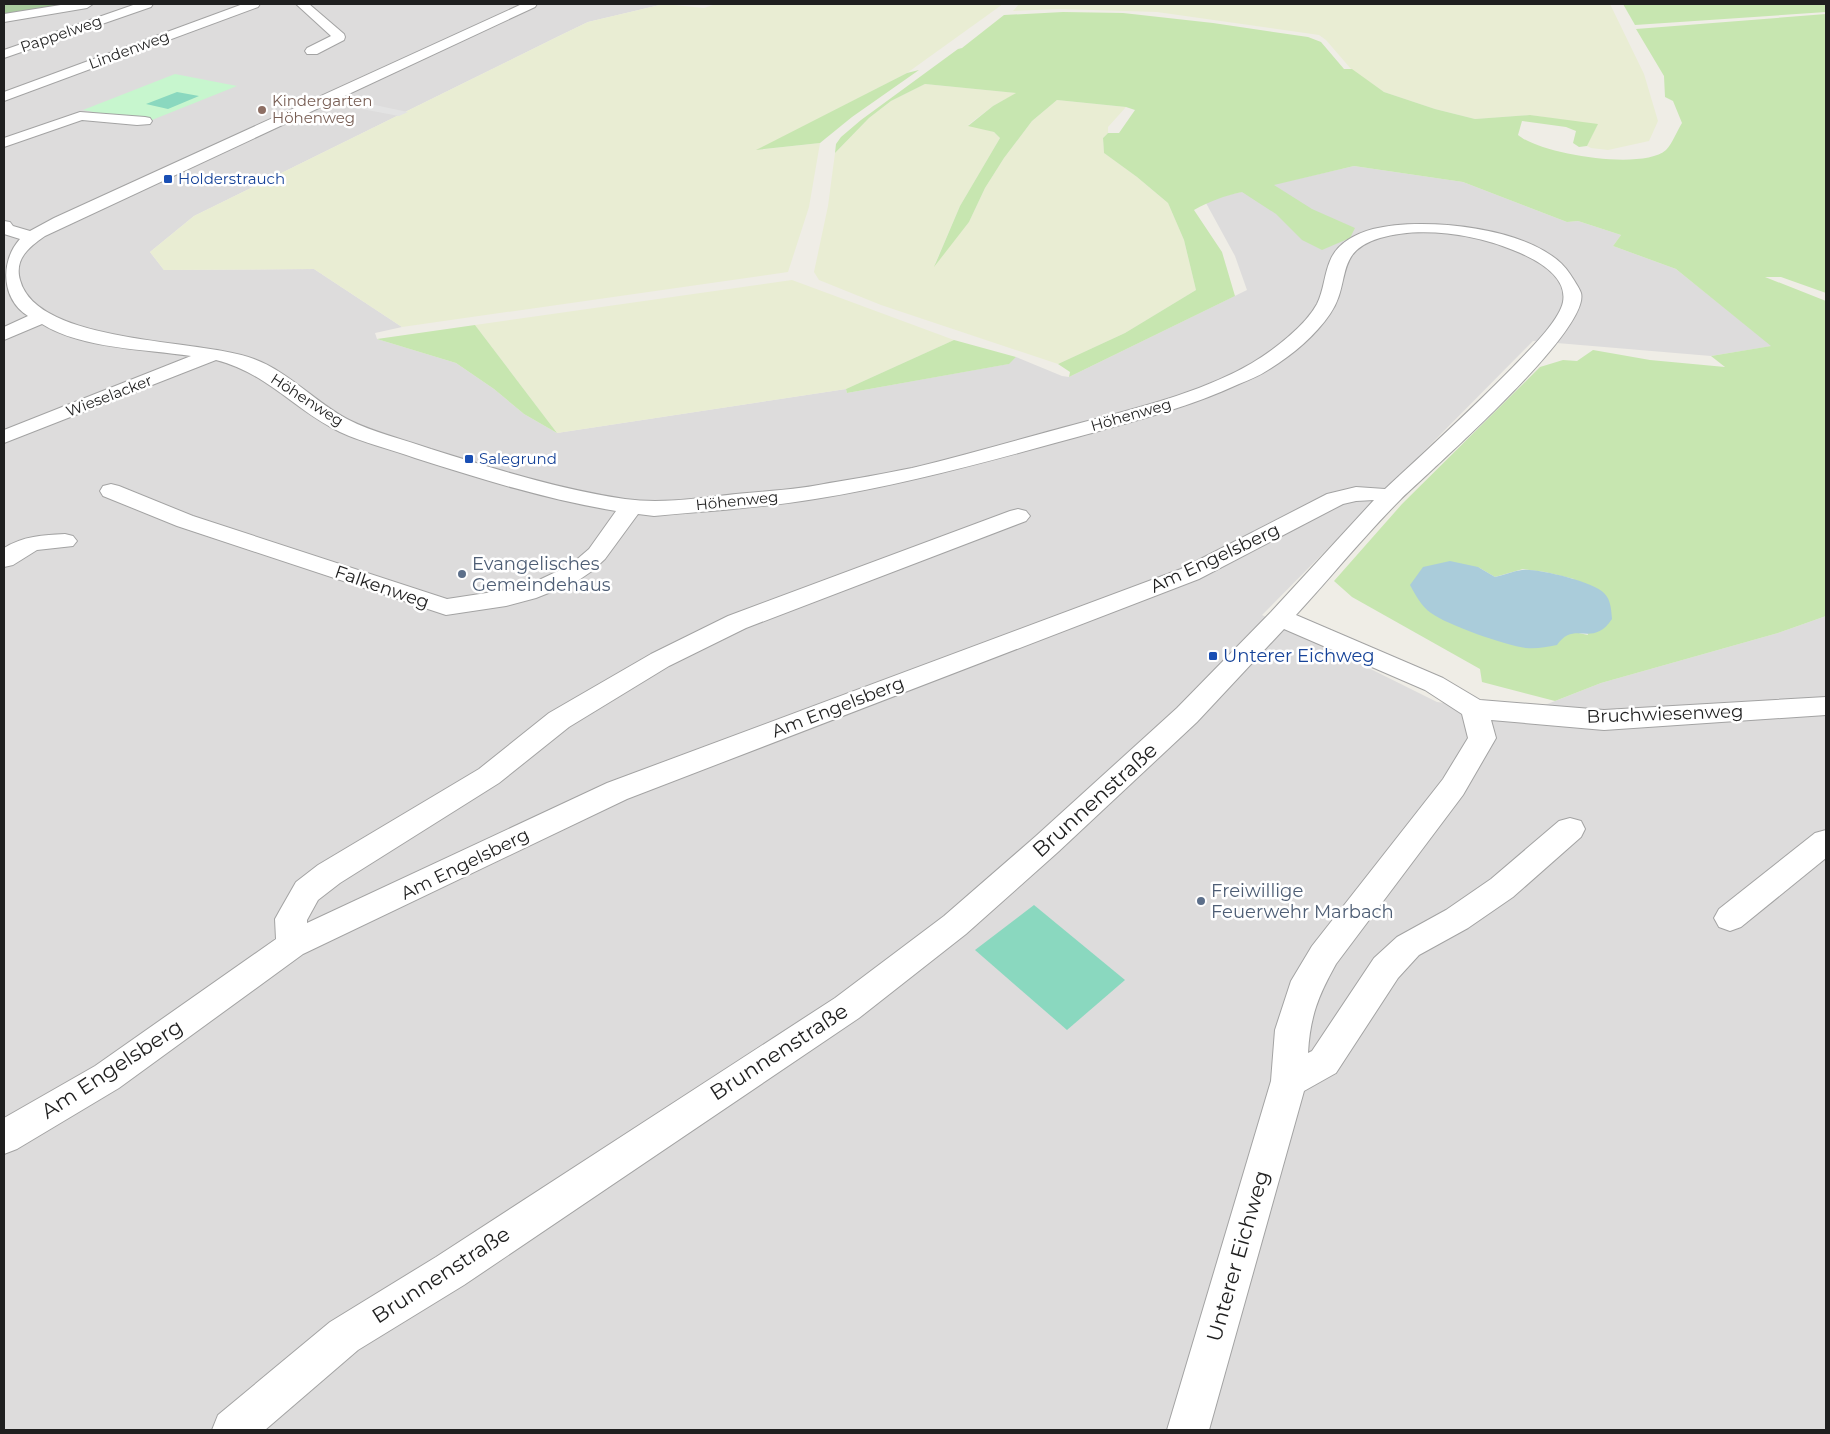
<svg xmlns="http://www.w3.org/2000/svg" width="1830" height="1434" viewBox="0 0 1830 1434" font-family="Montserrat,sans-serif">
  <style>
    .residential { fill: #dddcdc }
    .farmland { fill: #e9edd3 }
    .grass { fill: #c7e6b0; fill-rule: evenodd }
    .forest { fill: #a9cc9e }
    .park { fill: #c7f6ce }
    .pitch { fill: #8ad8bf }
    .parking { fill: #e3e3e3 }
    .water { fill: #aaccda }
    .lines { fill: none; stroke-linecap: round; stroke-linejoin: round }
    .minor-casing { stroke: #a3a3a3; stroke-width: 2 }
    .minor { fill: #fff; fill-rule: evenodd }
    .education-dot { fill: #8d6e63; stroke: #fff; stroke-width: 2 }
    .transit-dot { fill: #1a4fb4; stroke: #fff; stroke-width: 2 }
    .service-dot { fill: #5c6f8a; stroke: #fff; stroke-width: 2 }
    .labels { text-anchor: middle; stroke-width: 5; stroke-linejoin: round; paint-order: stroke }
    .far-street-label { font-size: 15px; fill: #1f1f1f; stroke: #fff }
    .far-education-label { font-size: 15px; fill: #785e54; stroke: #fff; text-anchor: start }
    .far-transit-label { font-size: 15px; fill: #164399; stroke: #fff; text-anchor: start }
    .street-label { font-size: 18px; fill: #1f1f1f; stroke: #fff }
    .service-label { font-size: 18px; fill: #4e5e75; stroke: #fff; text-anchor: start }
    .transit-label { font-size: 18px; fill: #164399; stroke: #fff; text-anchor: start }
    .near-street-label { font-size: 21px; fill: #1f1f1f; stroke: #fff }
  </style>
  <rect width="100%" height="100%" fill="#efede6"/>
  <!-- residential -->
  <path class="residential" d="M 95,4 L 664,4 L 588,22 L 559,36 L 194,216 L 150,252 L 164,270 L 314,269 L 402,327 L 375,333 L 377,339 L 456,363 L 494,389 L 524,414 L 557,433 L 846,389 L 847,393 L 1008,364 L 1016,357 L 1062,376 L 1069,377 L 1247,290 L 1235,256 L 1206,203 L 1219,197 L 1354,166 L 1463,182 L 1567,222 L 1578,221 L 1621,235 L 1613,246 L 1676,269 L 1772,346 L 1711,356 L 1533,341 L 1262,615 L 1437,702 L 1522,714 L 1601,683 L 1778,633 L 1826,616 L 1826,1430 L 4,1430 L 4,20 Z"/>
  <!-- farmland -->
  <g class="farmland">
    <path d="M 664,4 L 704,8 L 716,4 L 1003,4 L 907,73 L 758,150 L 820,143 L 809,207 L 788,272 L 402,327 L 314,269 L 164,270 L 150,252 L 194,216 L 559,36 L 588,22 Z"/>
    <path d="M 1019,4 L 1610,4 L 1644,74 L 1658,121 L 1649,141 L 1608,150 L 1591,148 L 1587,146 L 1597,125 L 1530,115 L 1475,119 L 1435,109 L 1384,92 L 1351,69 L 1326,40 L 1319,35 L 1157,12 L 1060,9 L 1013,11 Z"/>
    <path d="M 925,84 L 1017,93 L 993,106 L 968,125 L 994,132 L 1000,138 L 960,206 L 935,264 L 969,222 L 985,188 L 1004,158 L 1032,121 L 1057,100 L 1126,107 L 1108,127 L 1108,133 L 1103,138 L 1104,153 L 1137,177 L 1168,203 L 1184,240 L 1196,290 L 1125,333 L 1058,364 L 881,305 L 819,280 L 814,272 L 828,206 L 835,153 L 869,118 L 891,101 Z"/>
    <path d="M 792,280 L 954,340 L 846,389 L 557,433 L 475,325 Z"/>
  </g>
  <!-- grass -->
  <g class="grass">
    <path d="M 1623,4 L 1826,4 L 1826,12 L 1635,25 Z"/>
    <path d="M 1063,12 L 1123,13 L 1213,23 L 1308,37 L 1321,42 L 1344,69 L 1352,69 L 1384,92 L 1435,109 L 1475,119 L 1530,115 L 1598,124 L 1587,146 L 1579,147 L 1573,143 L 1576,131 L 1566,127 L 1522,121 L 1518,135 C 1540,154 1642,171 1666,150 C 1672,144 1677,131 1682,123 L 1673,101 L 1665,97 L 1664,76 L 1636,29 L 1826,14 L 1826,293 L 1781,277 L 1765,277 L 1826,301 L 1826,616 L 1778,633 L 1601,683 L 1555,701 L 1482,682 L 1480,669 L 1352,597 L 1334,581 L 1402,504 L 1540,367 L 1563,360 L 1577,361 L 1593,350 L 1650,360 L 1725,367 L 1711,356 L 1771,346 L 1676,269 L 1613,246 L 1621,235 L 1578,221 L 1567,222 L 1463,182 L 1354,166 L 1274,185 L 1312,209 L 1355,228 L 1350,238 L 1322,250 L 1302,240 L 1276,214 L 1242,192 C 1224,196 1210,201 1194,210 L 1222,252 L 1235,296 L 1069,377 L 1070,372 L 1058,364 L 1125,333 L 1196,290 L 1184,240 L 1168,203 L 1137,177 L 1104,153 L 1103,138 L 1108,133 L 1119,133 L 1135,110 L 1126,107 L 1057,100 L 1032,121 L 1004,158 L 985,188 L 969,222 L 934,267 L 960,206 L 1000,138 L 994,132 L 968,126 L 993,106 L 1016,93 L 925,84 L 891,101 L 869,118 L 835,153 L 836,144 L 841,137 L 861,120 L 958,49 L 962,48 L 1004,15 ZM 1478,567 L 1495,577 L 1523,569 L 1545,572 L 1574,579 L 1588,635 L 1574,632 L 1563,636 Z"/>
    <path d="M 919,70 L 852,117 L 820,143 L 756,150 L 907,73 Z"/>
    <path d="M 475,325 L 557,433 L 524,414 L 494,389 L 456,363 L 377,339 Z"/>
    <path d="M 954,340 L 1016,357 L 1009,364 L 847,393 L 846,389 Z"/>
  </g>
  <!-- forest -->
  <path class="forest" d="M 4,4 L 77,4 L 4,16 Z"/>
  <!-- park -->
  <path class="park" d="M 175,74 L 237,86 L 152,120 L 130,119 L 83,110 Z"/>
  <!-- pitch -->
  <g class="pitch">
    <path d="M 177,92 L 199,96 L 168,109 L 146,104 Z"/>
    <path d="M 1034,905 L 1125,980 L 1067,1030 L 975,950 Z"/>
  </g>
  <!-- parking -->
  <path class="parking" d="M 341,98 L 408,112 L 399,116 L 330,103 Z"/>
  <!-- water -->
  <path class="water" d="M 1450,561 L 1478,567 L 1495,577 C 1504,575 1513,571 1522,570 C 1537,568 1594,582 1604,593 C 1611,600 1611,609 1612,619 C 1592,649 1575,619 1557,645 C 1546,647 1537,649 1526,648 C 1505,645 1447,625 1431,613 C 1421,606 1415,594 1410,585 L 1423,567 Z"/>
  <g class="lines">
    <!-- minor casing -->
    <g class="minor-casing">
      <g id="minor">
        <path d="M 67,4 L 93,4 L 87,8 L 4,22 L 4,14 Z"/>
        <path d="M 136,4 L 153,4 L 151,7 L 4,58 L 4,50 Z"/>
        <path d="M 243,4 L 260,4 L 258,7 L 4,101 L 4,92 Z"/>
        <path d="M 296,4 L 309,4 L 344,34 L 345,37 L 344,40 L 317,54 L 307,54 L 305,51 L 307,48 L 331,36 Z"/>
        <path d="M 522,4 L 537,4 L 535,7 L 45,236 C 29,247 14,259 20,280 C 37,345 200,338 254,359 C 289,372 315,402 347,419 C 374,433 403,439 431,449 C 495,469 559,489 625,499 C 662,504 699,498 736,494 C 765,491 795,490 824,484 C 853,479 883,474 912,468 C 966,455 1020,439 1073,425 C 1132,409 1199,394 1252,363 C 1274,350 1305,326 1317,304 C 1324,290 1324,275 1330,261 C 1337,243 1355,234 1373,229 C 1423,216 1540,227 1570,274 C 1572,277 1580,289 1581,293 C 1591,330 1431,470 1401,499 C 1364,536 1331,577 1296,615 L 1443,678 L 1480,700 L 1604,710 L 1826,697 L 1826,715 L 1604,730 L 1491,720 L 1496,738 L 1463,795 L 1336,964 C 1318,996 1310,1017 1308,1053 L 1312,1051 L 1374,958 L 1397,937 L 1446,910 L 1491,879 L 1559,821 L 1570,818 L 1581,821 L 1585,829 L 1581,837 L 1513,897 L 1468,928 L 1419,955 L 1398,978 L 1336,1073 L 1304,1091 L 1209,1430 L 1167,1430 L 1271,1081 L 1275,1030 L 1291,981 L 1312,946 L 1443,779 L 1468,738 L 1462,714 L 1425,690 L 1284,629 L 1197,722 L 1058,852 L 966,934 L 859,1018 L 464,1285 L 358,1350 L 265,1430 L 212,1430 L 218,1415 L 330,1322 L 436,1257 L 835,998 L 944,916 L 1036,836 L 1177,708 L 1271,612 L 1374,500 L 1356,501 L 1343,504 L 1199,579 L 627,799 L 303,954 L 119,1088 L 17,1149 L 4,1154 L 4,1118 L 95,1066 L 276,939 L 275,919 L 280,910 L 296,882 L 318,865 L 479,769 L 549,713 L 651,654 L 728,616 L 1010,511 L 1018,509 L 1026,511 L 1030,516 L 1026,521 L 746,628 L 669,666 L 569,727 L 499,783 L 340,883 L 318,900 L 307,920 L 307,923 L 607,783 L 1181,569 L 1327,494 L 1356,487 L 1385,489 C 1428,449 1471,410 1512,368 C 1526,353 1559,322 1563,302 C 1568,275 1533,258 1513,250 C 1475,234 1420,226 1380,238 C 1333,252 1352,282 1330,314 C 1315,336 1291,356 1268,370 C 1259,376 1249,380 1239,384 C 1192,406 1142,419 1092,433 C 1000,458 909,484 815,499 C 762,508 707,511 654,516 L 638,514 L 605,559 L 592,571 L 576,582 L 536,598 L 506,606 L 446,615 L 177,526 L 103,496 L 100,491 L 103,486 L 111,484 L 119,486 L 193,516 L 447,599 L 506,590 L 539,580 L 558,571 L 575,561 L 589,549 L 616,511 C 548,500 481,479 415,458 C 390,449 364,443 340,432 C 294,410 269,374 216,360 L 4,443 L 4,430 L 191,356 C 145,349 82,349 42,324 L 4,340 L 4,327 L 28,316 C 1,299 0,261 20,239 L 4,234 L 4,221 L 10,222 L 13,226 L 30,231 L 54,218 Z"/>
        <path d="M 80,112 L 145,117 L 150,118 L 152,121 L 150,124 L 137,125 L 82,120 L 4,147 L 4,138 Z"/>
        <path d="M 65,534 L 73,536 L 77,541 L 73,546 L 37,550 L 13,565 L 4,567 L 4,548 C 23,536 43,535 65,534 Z"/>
        <path d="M 1826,830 L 1826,858 L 1741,927 L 1730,931 L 1719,927 L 1714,918 L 1719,909 L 1815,833 Z"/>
      </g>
    </g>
    <!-- minor -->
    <use href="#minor" class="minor"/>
  </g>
  <!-- markers -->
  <circle class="education-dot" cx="262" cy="110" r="5"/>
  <g class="transit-dot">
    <rect x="163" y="174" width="10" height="10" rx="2.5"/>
    <rect x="464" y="454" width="10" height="10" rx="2.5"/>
    <rect x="1208" y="651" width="10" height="10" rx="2.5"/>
  </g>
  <g class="service-dot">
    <circle cx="462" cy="574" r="5"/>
    <circle cx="1201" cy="901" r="5"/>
  </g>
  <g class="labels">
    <!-- far-street labels -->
    <g class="far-street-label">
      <text transform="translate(61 34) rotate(-19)" y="5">Pappelweg</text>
      <text transform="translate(129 50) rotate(-20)" y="5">Lindenweg</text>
      <text transform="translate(109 396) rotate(-21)" y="5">Wieselacker</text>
      <text transform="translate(307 400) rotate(33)" y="5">Höhenweg</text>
      <text transform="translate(1131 415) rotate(-16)" y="5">Höhenweg</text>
      <text transform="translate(737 501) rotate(-6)" y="5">Höhenweg</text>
    </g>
    <!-- far-education labels -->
    <g class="far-education-label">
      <text x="272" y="106">Kindergarten<tspan x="272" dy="17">Höhenweg</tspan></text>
    </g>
    <!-- far-transit labels -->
    <g class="far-transit-label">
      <text x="178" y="184">Holderstrauch</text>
      <text x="479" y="464">Salegrund</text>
    </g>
    <!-- street labels -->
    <g class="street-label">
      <text transform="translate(1215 558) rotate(-25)" y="6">Am Engelsberg</text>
      <text transform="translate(382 587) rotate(19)" y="6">Falkenweg</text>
      <text transform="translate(838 707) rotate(-21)" y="6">Am Engelsberg</text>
      <text transform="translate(1665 714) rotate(-2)" y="6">Bruchwiesenweg</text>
      <text transform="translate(465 864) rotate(-26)" y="6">Am Engelsberg</text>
    </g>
    <!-- service labels -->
    <g class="service-label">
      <text x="472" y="570">Evangelisches<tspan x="472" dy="21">Gemeindehaus</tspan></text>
      <text x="1211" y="897">Freiwillige<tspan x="1211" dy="21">Feuerwehr Marbach</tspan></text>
    </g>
    <!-- transit labels -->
    <g class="transit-label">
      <text x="1223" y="662">Unterer Eichweg</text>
    </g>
    <!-- near-street labels -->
    <g class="near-street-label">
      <text transform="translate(1095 800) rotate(-42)" y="7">Brunnenstraße</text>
      <text transform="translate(779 1052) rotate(-33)" y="7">Brunnenstraße</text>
      <text transform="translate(112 1069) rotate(-33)" y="7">Am Engelsberg</text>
      <text transform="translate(1238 1256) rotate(-74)" y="7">Unterer Eichweg</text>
      <text transform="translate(441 1275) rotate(-33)" y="7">Brunnenstraße</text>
    </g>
  </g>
  <!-- border -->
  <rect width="1830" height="1434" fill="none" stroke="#1f1f1f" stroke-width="10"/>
</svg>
